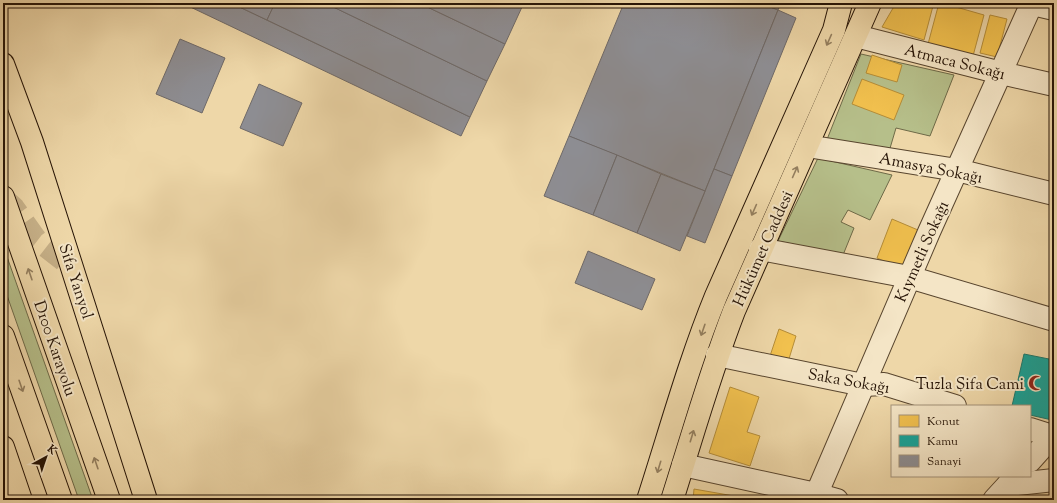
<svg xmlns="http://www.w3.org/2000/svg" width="1057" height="503" viewBox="0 0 1057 503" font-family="'Sorts Mill Goudy',serif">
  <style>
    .green { fill: #b6bf8a; stroke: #6e6a48 }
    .homes { fill: #f2c14e; stroke: #b58d38 }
    .public { fill: #17a398; stroke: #1c786c }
    .industry { fill: #8d8d92; stroke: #6e6968 }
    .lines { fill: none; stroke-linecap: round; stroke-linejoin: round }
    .major-tunnel { stroke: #c6b088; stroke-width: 22; stroke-dasharray: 22 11; stroke-linecap: butt }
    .minor-casing { stroke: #58452e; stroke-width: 24 }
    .major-casing { stroke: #261406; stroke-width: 24 }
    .highway-casing { stroke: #261406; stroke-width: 24 }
    .minor { stroke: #f4e5c6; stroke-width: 22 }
    .major { stroke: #eed7a8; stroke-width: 22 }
    .highway { stroke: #eed7a8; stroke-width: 22 }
    .oneway { stroke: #947f5f }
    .labels { text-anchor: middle; stroke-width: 4; stroke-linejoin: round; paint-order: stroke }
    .street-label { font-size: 16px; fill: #261406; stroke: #f4e5c6 }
    .poi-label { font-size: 16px; fill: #261406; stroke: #f4e5c6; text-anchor: end }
  </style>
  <rect width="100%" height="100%" fill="#eed7a8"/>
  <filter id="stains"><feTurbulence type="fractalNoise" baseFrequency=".005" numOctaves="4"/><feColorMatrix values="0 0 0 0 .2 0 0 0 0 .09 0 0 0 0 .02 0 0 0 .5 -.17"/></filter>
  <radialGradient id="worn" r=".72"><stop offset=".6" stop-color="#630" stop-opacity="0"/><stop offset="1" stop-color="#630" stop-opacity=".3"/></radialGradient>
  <!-- green -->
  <g class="green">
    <path d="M 861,54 L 954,75 L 930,136 L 896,128 L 888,155 L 826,142 Z"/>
    <path d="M 818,158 L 892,175 L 870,220 L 848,210 L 841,222 L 854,228 L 843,255 L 778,241 Z"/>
    <path d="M 3,245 L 6,254 L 93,500 L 79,500 L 3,284 Z"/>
  </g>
  <!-- homes -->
  <g class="homes">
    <path d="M 896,3 L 923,3 L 933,6 L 924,40 L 882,27 Z"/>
    <path d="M 939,3 L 942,3 L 984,15 L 973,56 L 928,44 Z"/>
    <path d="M 990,15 L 1007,19 L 997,57 L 980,53 Z"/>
    <path d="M 872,55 L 902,65 L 897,82 L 866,73 Z"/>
    <path d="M 862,79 L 904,95 L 894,120 L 852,104 Z"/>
    <path d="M 892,219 L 918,230 L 903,269 L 877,258 Z"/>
    <path d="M 779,329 L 796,336 L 788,362 L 769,359 Z"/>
    <path d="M 730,387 L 759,397 L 747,432 L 760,436 L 750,466 L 709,453 Z"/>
    <path d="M 694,489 L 734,496 L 734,500 L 693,500 Z"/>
  </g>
  <!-- public -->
  <path class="public" d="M 1024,354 L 1054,360 L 1054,412 L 1052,420 L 1030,415 L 1030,406 L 1012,406 Z"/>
  <!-- industry -->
  <g class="industry">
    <path d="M 182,3 L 231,3 L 470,117 L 461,136 Z"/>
    <path d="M 231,3 L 275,3 L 267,20 Z"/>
    <path d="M 275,3 L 325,3 L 487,81 L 470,117 L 267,20 Z"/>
    <path d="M 325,3 L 419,3 L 505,44 L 487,81 Z"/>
    <path d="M 419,3 L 513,3 L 522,7 L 505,44 Z"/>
    <path d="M 624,3 L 760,3 L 778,10 L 705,191 L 569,136 Z"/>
    <path d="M 760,3 L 781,3 L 778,10 Z"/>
    <path d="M 778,10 L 796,18 L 732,176 L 714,169 Z"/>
    <path d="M 180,39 L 225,58 L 202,113 L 156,94 Z"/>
    <path d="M 259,84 L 302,103 L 283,146 L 240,128 Z"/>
    <path d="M 569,136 L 617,155 L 593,215 L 544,196 Z"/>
    <path d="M 617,155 L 661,174 L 637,233 L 593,215 Z"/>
    <path d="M 714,169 L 732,176 L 705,243 L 687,236 Z"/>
    <path d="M 661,174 L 705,191 L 680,251 L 637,233 Z"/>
    <path d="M 588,251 L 655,279 L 642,310 L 575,283 Z"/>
  </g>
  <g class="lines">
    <!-- major-tunnel -->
    <path class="major-tunnel" d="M 3,198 L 14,208 L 36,239 L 72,267"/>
    <!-- minor casing -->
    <g class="minor-casing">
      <g id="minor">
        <path d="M 1028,3 L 1054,9"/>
        <path d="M 856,36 L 1001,73 L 1054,85"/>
        <path d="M 807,146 L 957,170 L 1054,194"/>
        <path d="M 760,249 L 909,277 L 1054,320"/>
        <path d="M 717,355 L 863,385 L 884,384 L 955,406"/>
        <path d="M 1030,429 L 1052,436"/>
        <path d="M 1030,461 L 1054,434"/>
        <path d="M 683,465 L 816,494 L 837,500"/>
        <path d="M 1008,485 L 1054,480"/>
        <path d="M 814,500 L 929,232 L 1032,3"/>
        <path d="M 994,500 L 1016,476"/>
      </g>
    </g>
    <!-- major casing -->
    <g class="major-casing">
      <g id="major">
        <path d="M 3,64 L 32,142 L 146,500"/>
        <path d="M 648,500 C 670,432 689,362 716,296 L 834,30 L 841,3"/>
        <path d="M 672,500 C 692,437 710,373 734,311 L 870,3"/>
      </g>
    </g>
    <!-- highway casing -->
    <g class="highway-casing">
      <g id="highway">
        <path d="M 3,197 L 109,500"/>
        <path d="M 3,336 L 61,500"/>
        <path d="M 3,447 L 21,500"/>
      </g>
    </g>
    <!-- minor -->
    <use href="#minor" class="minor"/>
    <!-- major -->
    <use href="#major" class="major"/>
    <!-- highway -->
    <use href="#highway" class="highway"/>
  </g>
  <!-- one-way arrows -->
  <defs><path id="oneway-shaft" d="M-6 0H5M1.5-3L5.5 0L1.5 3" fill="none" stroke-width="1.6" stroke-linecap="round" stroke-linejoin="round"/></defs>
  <g class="oneway">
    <use href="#oneway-shaft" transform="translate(829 40) rotate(114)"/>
    <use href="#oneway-shaft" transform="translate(795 172) rotate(-66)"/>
    <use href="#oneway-shaft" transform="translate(754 210) rotate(114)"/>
    <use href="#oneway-shaft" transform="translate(30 274) rotate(-109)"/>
    <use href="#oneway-shaft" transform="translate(703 330) rotate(109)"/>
    <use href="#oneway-shaft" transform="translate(21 386) rotate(71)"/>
    <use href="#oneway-shaft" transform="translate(692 436) rotate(-73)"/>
    <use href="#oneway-shaft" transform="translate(96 463) rotate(-109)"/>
    <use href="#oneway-shaft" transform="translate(659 467) rotate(107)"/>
  </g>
  <!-- icons -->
  <defs>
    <g id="mosque-bare" transform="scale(1.2)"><path d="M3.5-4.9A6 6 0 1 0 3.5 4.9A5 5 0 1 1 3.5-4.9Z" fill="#8f2418" stroke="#f4e5c6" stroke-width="2.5" paint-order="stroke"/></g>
  </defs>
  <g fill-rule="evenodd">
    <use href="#mosque-bare" x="1036" y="383"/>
  </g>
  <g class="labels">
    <!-- street labels -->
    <g class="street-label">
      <text transform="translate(955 61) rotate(14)" y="6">Atmaca Sokağı</text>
      <text transform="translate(931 167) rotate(11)" y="6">Amasya Sokağı</text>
      <text transform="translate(762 248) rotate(-66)" y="6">Hükümet Caddesi</text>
      <text transform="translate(921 251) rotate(-66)" y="6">Kıymetli Sokağı</text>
      <text transform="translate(77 281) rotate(72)" y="6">Sifa Yanyol</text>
      <text transform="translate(56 348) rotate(71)" y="6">D100 Karayolu</text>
      <text transform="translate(849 380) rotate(10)" y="6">Saka Sokağı</text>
    </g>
    <!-- poi labels -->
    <g class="poi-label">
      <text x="1024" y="389">Tuzla Şifa Cami</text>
    </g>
  </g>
  <!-- margin -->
  <rect width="1057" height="503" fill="none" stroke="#eed7a8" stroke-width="16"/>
  <rect x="4" y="4" width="1049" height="495" fill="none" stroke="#261406" stroke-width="2"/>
  <rect x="8" y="8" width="1041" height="487" fill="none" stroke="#261406"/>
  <!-- legend -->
  <rect x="891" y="405" width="140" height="72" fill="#f4e5c6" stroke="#a29179"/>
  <rect x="899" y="415" width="20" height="12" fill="#f2c14e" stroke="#a29179"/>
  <text x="927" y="425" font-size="12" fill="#261406">Konut</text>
  <rect x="899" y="435" width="20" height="12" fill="#17a398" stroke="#a29179"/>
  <text x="927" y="445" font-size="12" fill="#261406">Kamu</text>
  <rect x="899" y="455" width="20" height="12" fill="#8d8d92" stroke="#a29179"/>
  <text x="927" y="465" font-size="12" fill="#261406">Sanayi</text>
  <!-- north arrow -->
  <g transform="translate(46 457) rotate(40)" stroke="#f4e5c6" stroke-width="3" paint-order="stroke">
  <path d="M0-3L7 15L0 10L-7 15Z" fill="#261406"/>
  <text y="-6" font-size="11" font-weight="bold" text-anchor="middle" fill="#261406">K</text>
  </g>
  <rect width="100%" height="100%" filter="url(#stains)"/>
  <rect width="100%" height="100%" fill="url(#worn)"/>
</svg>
